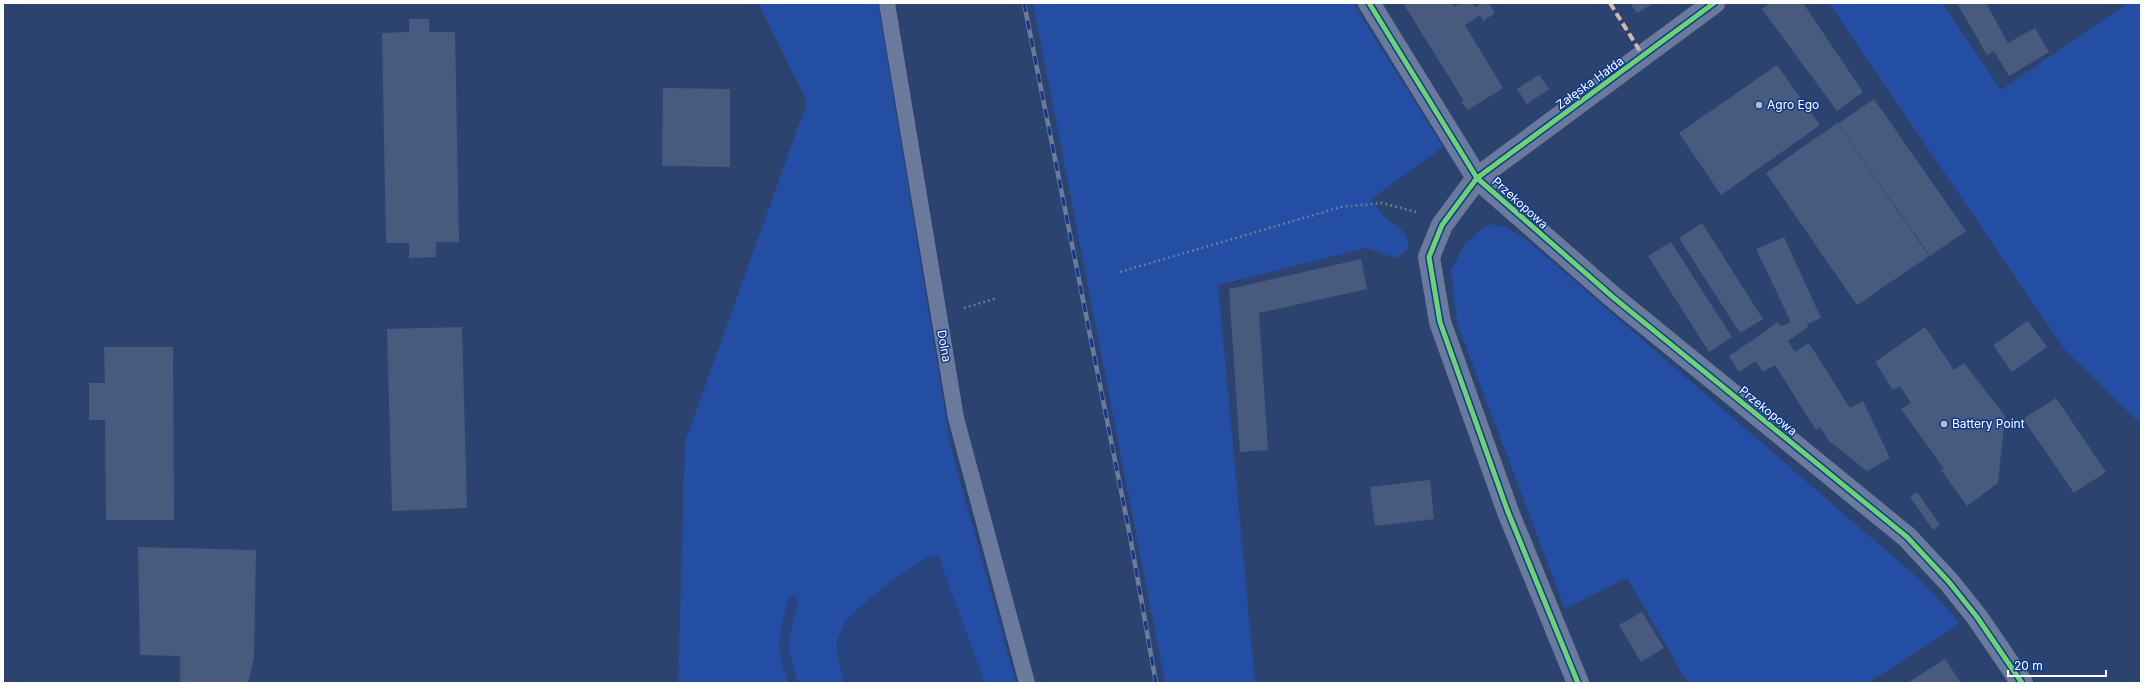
<svg xmlns="http://www.w3.org/2000/svg" width="2144" height="686" viewBox="0 0 2144 686" font-family="Inter,sans-serif">
  <style>
    .green { fill: #244ea3 }
    .water { fill: #27447f }
    .lines { fill: none; stroke-linecap: round; stroke-linejoin: round }
    .stream { stroke: #27447f; stroke-width: 10 }
    .building { fill: #485a7e }
    .path { stroke: #697a9c; stroke-width: 2.5; stroke-dasharray: 2 3; stroke-linecap: butt }
    .service { stroke: #697a9c; stroke-width: 16 }
    .minor { stroke: #697a9c; stroke-width: 22 }
    .rail-casing { stroke: #6c7b9c; stroke-width: 4.5 }
    .rail { stroke: #11398b; stroke-width: 3; stroke-dasharray: 9; stroke-linecap: butt }
    .quiet { stroke: #d1b7ad; stroke-width: 4; stroke-dasharray: 8 4; stroke-linecap: butt }
    .cycleway-casing { stroke: #11398b; stroke-width: 8 }
    .cycleway { stroke: #6cd273; stroke-width: 5 }
    .poi-dot { fill: #b6bdcd; stroke: #11398b; stroke-width: 1.5 }
    .labels { text-anchor: middle; stroke-width: 3; stroke-linejoin: round; paint-order: stroke }
    .street-label { font-size: 12px; fill: #fff; stroke: #11398b }
    .poi-label { font-size: 12px; fill: #fff; stroke: #11398b; text-anchor: start }
  </style>
  <rect width="100%" height="100%" fill="#2d436f"/>
  <!-- green -->
  <g class="green">
    <path d="M 758,3 L 878,3 L 951,448 L 1016,683 L 678,683 L 685,442 L 807,102 Z"/>
    <path d="M 1033,3 L 1353,3 L 1443,147 L 1371,199 C 1375,205 1380,212 1385,217 C 1399,229 1406,228 1409,248 L 1396,258 L 1366,248 L 1218,285 L 1255,683 L 1165,683 Z"/>
    <path d="M 1829,3 L 1942,3 L 2001,90 L 2128,3 L 2141,3 L 2141,424 L 2065,350 Z"/>
    <path d="M 1490,224 L 1505,227 L 1527,240 L 1919,579 L 1955,617 L 1959,624 L 1868,683 L 1688,683 L 1627,578 L 1565,609 L 1457,323 L 1451,271 L 1464,245 L 1477,233 Z"/>
  </g>
  <!-- water -->
  <path class="water" d="M 938,555 L 985,683 L 844,683 L 837,652 L 837,640 L 845,621 L 876,593 L 903,573 L 927,557 Z"/>
  <g class="lines">
    <!-- stream -->
    <path class="stream" d="M 793,601 C 784,637 779,648 794,683"/>
  </g>
  <!-- building -->
  <g class="building">
    <path d="M 1403,3 L 1452,3 L 1454,7 L 1460,3 L 1472,3 L 1475,7 L 1482,3 L 1489,3 L 1495,13 L 1483,21 L 1480,15 L 1465,25 L 1503,88 L 1468,110 L 1461,102 L 1464,101 Z"/>
    <path d="M 1630,3 L 1654,3 L 1637,13 Z"/>
    <path d="M 1770,3 L 1803,3 L 1863,92 L 1837,111 L 1762,9 Z"/>
    <path d="M 1957,3 L 1986,3 L 2008,43 L 2035,28 L 2049,52 L 2009,76 L 1994,51 L 1987,55 Z"/>
    <path d="M 409,19 L 429,19 L 429,32 L 455,32 L 459,242 L 436,242 L 436,257 L 409,258 L 409,243 L 386,243 L 382,33 L 409,32 Z"/>
    <path d="M 1777,65 L 1820,125 L 1721,195 L 1679,133 Z"/>
    <path d="M 1539,75 L 1549,89 L 1527,104 L 1517,89 Z"/>
    <path d="M 663,88 L 730,89 L 730,167 L 662,166 Z"/>
    <path d="M 1874,99 L 1966,231 L 1930,256 L 1838,124 Z"/>
    <path d="M 1837,123 L 1929,256 L 1857,305 L 1766,173 Z"/>
    <path d="M 1702,223 L 1763,319 L 1740,333 L 1679,238 Z"/>
    <path d="M 1784,237 L 1821,318 L 1807,324 L 1808,327 L 1788,341 L 1795,352 L 1809,343 L 1850,408 L 1863,401 L 1890,458 L 1867,471 L 1829,441 L 1820,427 L 1816,430 L 1775,365 L 1763,372 L 1756,361 L 1739,372 L 1729,356 L 1777,323 L 1781,326 L 1791,322 L 1756,249 Z"/>
    <path d="M 1671,242 L 1732,337 L 1709,352 L 1648,256 Z"/>
    <path d="M 1361,259 L 1367,289 L 1259,313 L 1268,450 L 1240,452 L 1229,289 Z"/>
    <path d="M 2028,321 L 2047,347 L 2012,372 L 1993,345 Z"/>
    <path d="M 462,327 L 467,508 L 392,511 L 387,329 Z"/>
    <path d="M 1925,327 L 1954,370 L 1964,363 L 2005,416 L 1998,483 L 1967,506 L 1941,470 L 1944,469 L 1901,409 L 1911,403 L 1900,386 L 1893,390 L 1875,362 Z"/>
    <path d="M 104,347 L 173,347 L 174,520 L 106,520 L 105,420 L 89,420 L 89,383 L 105,383 Z"/>
    <path d="M 2056,398 L 2106,472 L 2074,493 L 2023,419 Z"/>
    <path d="M 1430,480 L 1434,519 L 1375,526 L 1370,487 Z"/>
    <path d="M 1917,492 L 1940,525 L 1933,530 L 1910,497 Z"/>
    <path d="M 138,547 L 256,550 L 254,657 L 248,683 L 180,683 L 180,656 L 140,655 Z"/>
    <path d="M 1642,612 L 1664,648 L 1641,662 L 1619,625 Z"/>
    <path d="M 1945,659 L 1961,683 L 1907,683 Z"/>
  </g>
  <g class="lines">
    <!-- path -->
    <g class="path">
      <path d="M 1120,272 L 1341,207 L 1382,203 L 1416,212"/>
      <path d="M 964,308 L 997,298"/>
    </g>
    <!-- service -->
    <path class="service" d="M 887,3 L 956,418 L 1027,683"/>
    <!-- minor -->
    <g class="minor">
      <path d="M 1369,3 L 1477,178 L 1614,298 L 1907,537 L 1949,582 L 1977,617 L 2022,683"/>
      <path d="M 1578,683 L 1508,512 L 1440,322 L 1429,257 L 1442,225 L 1477,178 L 1714,3"/>
    </g>
    <!-- rail casing -->
    <g class="rail-casing">
      <path id="rail" d="M 1024,3 L 1130,536 L 1156,683"/>
    </g>
    <!-- rail -->
    <use href="#rail" class="rail"/>
    <!-- quiet -->
    <path class="quiet" d="M 1610,3 L 1643,56"/>
    <!-- cycleway casing -->
    <g class="cycleway-casing">
      <g id="cycleway">
        <path d="M 1369,3 L 1477,178 L 1614,298 L 1907,537 L 1949,582 L 1977,617 L 2022,683"/>
        <path d="M 1578,683 L 1508,512 L 1440,322 L 1429,257 L 1442,225 L 1477,178 L 1714,3"/>
      </g>
    </g>
    <!-- cycleway -->
    <use href="#cycleway" class="cycleway"/>
  </g>
  <!-- markers -->
  <g class="poi-dot">
    <circle cx="1759" cy="105" r="4"/>
    <circle cx="1944" cy="424" r="4"/>
  </g>
  <g class="labels">
    <!-- street labels -->
    <g class="street-label">
      <text transform="translate(1590 83) rotate(-36)" y="4">Załęska Hałda</text>
      <text transform="translate(1520 203) rotate(42)" y="4">Przekopowa</text>
      <text transform="translate(944 346) rotate(80)" y="4">Dolna</text>
      <text transform="translate(1768 411) rotate(39)" y="4">Przekopowa</text>
    </g>
    <!-- poi labels -->
    <g class="poi-label">
      <text x="1767" y="109">Agro Ego</text>
      <text x="1952" y="428">Battery Point</text>
    </g>
  </g>
  <!-- border -->
  <rect width="2144" height="686" fill="none" stroke="#ffffff" stroke-width="8"/>
  <!-- scale -->
  <path d="M2008 670v6h98v-6" fill="none" stroke="#ffffff" stroke-width="2"/>
  <text x="2014" y="670" font-size="12" fill="#ffffff" stroke="#11398b" stroke-width="3" paint-order="stroke">20 m</text>
</svg>
